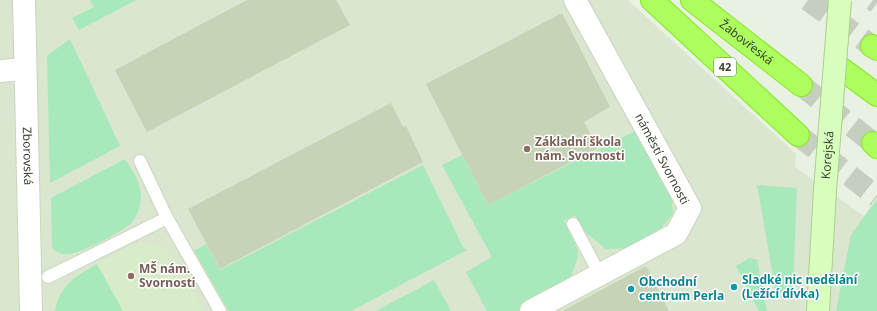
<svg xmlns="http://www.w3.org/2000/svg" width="877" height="311" viewBox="0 0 877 311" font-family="'Noto Sans',sans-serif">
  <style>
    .residential { fill: #dae6cf }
    .education { fill: #d9ecca }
    .green { fill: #a7e9bb }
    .building { fill: #c6d3b6 }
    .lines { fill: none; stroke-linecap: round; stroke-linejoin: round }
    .highway-tunnel { stroke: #c6cfbf; stroke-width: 22; stroke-dasharray: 22 11; stroke-linecap: butt }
    .lane-casing { stroke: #c8d6bb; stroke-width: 14 }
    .street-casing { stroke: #c8d6bb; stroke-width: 24 }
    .secondary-casing { stroke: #a9d18c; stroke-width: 24 }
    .highway-casing { stroke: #89e528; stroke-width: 24 }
    .lane { stroke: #fff; stroke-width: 12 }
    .street { stroke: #fff; stroke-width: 22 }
    .secondary { stroke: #d8ffbe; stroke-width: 22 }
    .highway { stroke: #acff5f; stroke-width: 22 }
    .secondary-bridge-casing { stroke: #a9d18c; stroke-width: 24; stroke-linecap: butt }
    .secondary-bridge { stroke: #d8ffbe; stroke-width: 22 }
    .education-dot { fill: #8d6e63; stroke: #fff; stroke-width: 1.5 }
    .culture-dot { fill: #0f9aa8; stroke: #fff; stroke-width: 1.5 }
    .labels { text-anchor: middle; stroke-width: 3; stroke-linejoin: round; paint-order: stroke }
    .shield { fill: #fff; stroke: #767b70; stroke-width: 1 }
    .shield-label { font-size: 11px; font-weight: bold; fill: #3b4332 }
    .street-label { font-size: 12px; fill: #3b4332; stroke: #fff }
    .education-label { font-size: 12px; font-weight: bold; fill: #785e54; stroke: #fff; text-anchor: start }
    .culture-label { font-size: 12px; font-weight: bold; fill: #0d838f; stroke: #fff; text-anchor: start }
  </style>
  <rect width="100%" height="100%" fill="#e9f2e2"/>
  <!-- residential -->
  <path class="residential" d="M 0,0 L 628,0 L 796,154 L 795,167 L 864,216 L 877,199 L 877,311 L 0,311 Z"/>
  <!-- education -->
  <path class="education" d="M 149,242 L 162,246 L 173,257 L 205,311 L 55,311 L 57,300 L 61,293 L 79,273 L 135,244 Z"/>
  <!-- green -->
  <g class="green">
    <path d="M 90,0 L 136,0 L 79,30 L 72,18 L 94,7 Z"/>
    <path d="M 70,39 L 120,146 L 50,183 L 47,56 Z"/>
    <path d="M 641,128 L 671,184 L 673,213 C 648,247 648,248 606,249 L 585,232 L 575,215 L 564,221 L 578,251 L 577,260 L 571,276 L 556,291 L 518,311 L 487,311 L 466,272 L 492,257 L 442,165 L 462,155 L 488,205 Z"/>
    <path d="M 125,159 C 133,171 141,183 141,198 C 141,205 137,215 133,221 C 126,230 80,254 68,254 C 62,255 57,252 52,248 L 51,198 Z"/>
    <path d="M 423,165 L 463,247 L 467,250 L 351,311 L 229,311 L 194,251 L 206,244 L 220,270 Z"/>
    <path d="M 757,185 L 797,188 L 793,287 L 788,293 L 778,293 L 775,288 Z"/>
    <path d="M 877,199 L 877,311 L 836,311 L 851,235 Z"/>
    <path d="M 750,258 L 757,260 L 767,311 L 759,311 L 736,266 Z"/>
    <path d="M 97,264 L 123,311 L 55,311 C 59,286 77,275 97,264 Z"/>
    <path d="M 434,280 L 451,311 L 376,311 Z"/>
  </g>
  <!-- building -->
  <g class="building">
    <path d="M 247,0 L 336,0 L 350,25 L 147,132 L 115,70 Z"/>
    <path d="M 562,13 L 610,107 L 584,122 L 598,148 L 488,205 L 426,84 Z"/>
    <path d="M 391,103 L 403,127 L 406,126 L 423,162 L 220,269 L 188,209 Z"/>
    <path d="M 646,266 L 669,311 L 562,311 Z"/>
  </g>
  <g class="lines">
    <!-- highway-tunnel -->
    <g class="highway-tunnel">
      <path d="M 808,0 L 872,46"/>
      <path d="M 873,0 L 877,3"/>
      <path d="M 801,85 L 873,143"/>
      <path d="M 798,135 L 877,197"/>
    </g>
    <!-- lane casing -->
    <g class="lane-casing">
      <g id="lane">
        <path d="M 140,161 L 167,218"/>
        <path d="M 573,224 L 599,273"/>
        <path d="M 48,277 L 167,218 L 220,311"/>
      </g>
    </g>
    <!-- street casing -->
    <g class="street-casing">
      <g id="street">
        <path id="s1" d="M 24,0 L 31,311"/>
        <path d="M 0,71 L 25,69"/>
        <path d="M 531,311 L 676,234 L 690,208 L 575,0"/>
      </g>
    </g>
    <!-- secondary casing -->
    <g class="secondary-casing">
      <path id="secondary" d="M 818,311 L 825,190"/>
    </g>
    <!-- highway casing -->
    <g class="highway-casing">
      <g id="highway">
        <path d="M 652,0 L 798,135"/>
        <path id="s2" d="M 692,0 L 801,85"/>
        <path d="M 872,46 L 877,49"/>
        <path d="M 835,64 L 877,95"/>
        <path d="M 873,143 L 877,147"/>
      </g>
    </g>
    <!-- lane -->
    <use href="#lane" class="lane"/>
    <!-- street -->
    <use href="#street" class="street"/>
    <!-- secondary -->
    <use href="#secondary" class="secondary"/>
    <!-- highway -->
    <use href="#highway" class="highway"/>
    <!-- secondary-bridge casing -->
    <g class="secondary-bridge-casing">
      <g id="secondary-bridge">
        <path id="s3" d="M 825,190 L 840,0"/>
      </g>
    </g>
    <!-- secondary-bridge -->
    <use href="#secondary-bridge" class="secondary-bridge"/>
  </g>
  <!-- markers -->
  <g class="education-dot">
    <circle cx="527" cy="149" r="4"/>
    <circle cx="131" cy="276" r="4"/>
  </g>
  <g class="culture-dot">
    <circle cx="734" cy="287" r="4"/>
    <circle cx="631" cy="289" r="4"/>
  </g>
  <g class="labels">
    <!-- shield labels -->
    <rect class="shield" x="714" y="58" width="22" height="18" rx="3"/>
    <g class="shield-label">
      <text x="725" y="71">42</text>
    </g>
    <!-- street labels -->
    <g class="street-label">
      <text dy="4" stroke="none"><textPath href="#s2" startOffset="69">Žabovřeská</textPath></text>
      <text dy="4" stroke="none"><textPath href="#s3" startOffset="35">Korejská</textPath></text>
      <text dy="4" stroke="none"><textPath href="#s1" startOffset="156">Zborovská</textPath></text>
      <text transform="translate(662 159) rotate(62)" y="4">náměstí Svornosti</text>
    </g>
    <!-- education labels -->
    <g class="education-label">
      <text x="535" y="146">Základní škola<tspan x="535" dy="14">nám. Svornosti</tspan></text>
      <text x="139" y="273">MŠ nám.<tspan x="139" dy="14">Svornosti</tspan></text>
    </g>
    <!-- culture labels -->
    <g class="culture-label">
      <text x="742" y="284">Sladké nic nedělání<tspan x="742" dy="14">(Ležící dívka)</tspan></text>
      <text x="639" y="286">Obchodní<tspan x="639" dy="14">centrum Perla</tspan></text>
    </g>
  </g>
</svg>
